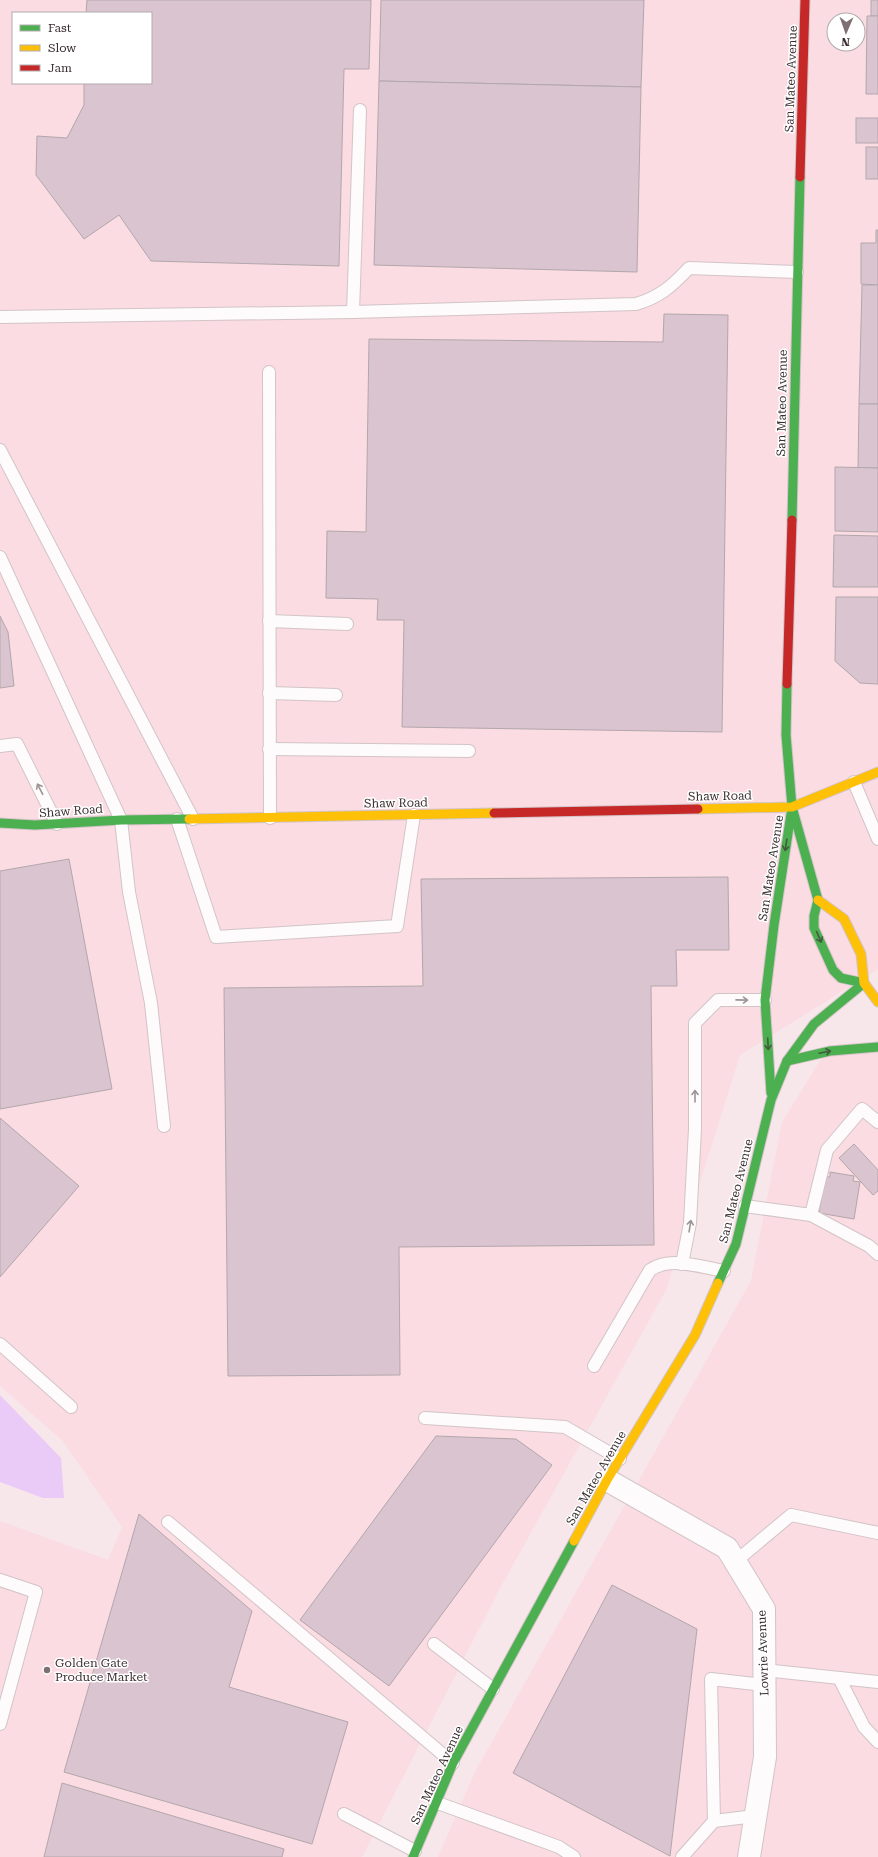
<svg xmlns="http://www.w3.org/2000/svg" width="878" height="1857" viewBox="0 0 878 1857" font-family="'Roboto Serif',serif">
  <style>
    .built { fill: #fadce2; fill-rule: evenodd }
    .water { fill: #eacbf8 }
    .building { fill: #dac4d0; stroke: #b2a7ab }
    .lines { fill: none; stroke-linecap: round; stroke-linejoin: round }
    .lane-casing { stroke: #d2c4c7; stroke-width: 14 }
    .street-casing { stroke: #d2c4c7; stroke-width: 24 }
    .fast-casing { stroke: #d2c4c7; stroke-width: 11 }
    .slow-casing { stroke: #d2c4c7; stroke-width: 11 }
    .jam-casing { stroke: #d2c4c7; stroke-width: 11 }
    .lane { stroke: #fefbfc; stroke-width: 12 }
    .street { stroke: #fefbfc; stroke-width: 22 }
    .fast { stroke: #4caf50; stroke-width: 9 }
    .slow { stroke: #ffc107; stroke-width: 9 }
    .jam { stroke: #c62828; stroke-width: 9 }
    .oneway { stroke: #9c9496 }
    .oneway2 { stroke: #415b3c }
    .poi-dot { fill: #7d6f72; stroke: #fff; stroke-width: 1.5 }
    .labels { text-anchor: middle; stroke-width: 3; stroke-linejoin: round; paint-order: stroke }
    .street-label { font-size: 12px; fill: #3b2e31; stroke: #fff }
    .poi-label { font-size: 12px; fill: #3b2e31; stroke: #fff; text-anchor: start }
  </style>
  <rect width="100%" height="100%" fill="#f7e7ea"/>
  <!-- built -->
  <g class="built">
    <path d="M 0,0 L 878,0 L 878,969 L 740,1055 L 666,1290 L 500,1588 L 362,1857 L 0,1857 L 0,1521 L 108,1560 L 122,1527 L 63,1441 L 0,1386 ZM 13,13 L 151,13 L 151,83 L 13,83 ZM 834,20 L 858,20 L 858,44 L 834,44 Z"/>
    <path d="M 878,1049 L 878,1857 L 438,1857 L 475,1772 L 751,1281 L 782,1122 L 826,1051 Z"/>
  </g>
  <!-- water -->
  <path class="water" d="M 0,1395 L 61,1458 L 64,1498 L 43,1498 L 0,1482 Z"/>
  <!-- building -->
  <g class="building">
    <path d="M 87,0 L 371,0 L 369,69 L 344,69 L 339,266 L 151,261 L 119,215 L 84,239 L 36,175 L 37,136 L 67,138 L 84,105 L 84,83 L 151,83 L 151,13 L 86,13 Z"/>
    <path d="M 381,0 L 644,0 L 641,87 L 379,81 Z"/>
    <rect x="871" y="0" width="7" height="16"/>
    <path d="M 867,16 L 878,16 L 878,94 L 866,94 Z"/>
    <path d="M 379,81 L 641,87 L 637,272 L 374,265 Z"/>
    <rect x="856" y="118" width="22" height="25"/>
    <rect x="866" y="147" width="12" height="32"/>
    <path d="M 876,230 L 878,230 L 878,285 L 861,284 L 861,243 L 876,243 Z"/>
    <path d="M 862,285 L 878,285 L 878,404 L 859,404 Z"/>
    <path d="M 664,314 L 728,315 L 722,732 L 402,727 L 404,620 L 377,620 L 378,599 L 326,598 L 327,531 L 366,532 L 369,339 L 663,342 Z"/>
    <path d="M 859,404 L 878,404 L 878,468 L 858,468 Z"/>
    <path d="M 835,467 L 878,468 L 878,532 L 835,531 Z"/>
    <path d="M 834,535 L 878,536 L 878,587 L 833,587 Z"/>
    <path d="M 836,597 L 878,597 L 878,684 L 860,683 L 835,661 Z"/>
    <path d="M 0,616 L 8,632 L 14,686 L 0,688 Z"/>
    <path d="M 69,859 L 112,1089 L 0,1109 L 0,871 Z"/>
    <path d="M 728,877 L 729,950 L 676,950 L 677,986 L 651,986 L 654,1245 L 399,1247 L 400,1375 L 228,1376 L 224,988 L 423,986 L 421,879 Z"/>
    <path d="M 0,1118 L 79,1186 L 0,1277 Z"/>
    <path d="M 854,1144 L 878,1170 L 878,1191 L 873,1195 L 839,1158 Z"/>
    <path d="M 830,1172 L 854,1176 L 853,1181 L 860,1182 L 854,1219 L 819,1213 L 825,1177 L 830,1177 Z"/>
    <path d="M 436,1436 L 516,1439 L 552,1465 L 389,1686 L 300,1620 Z"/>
    <path d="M 139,1514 L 252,1611 L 229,1687 L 348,1722 L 312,1844 L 64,1772 Z"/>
    <path d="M 612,1585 L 697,1629 L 670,1856 L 513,1773 Z"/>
    <path d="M 62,1783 L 284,1849 L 282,1857 L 44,1857 Z"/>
  </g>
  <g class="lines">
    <!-- lane casing -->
    <g class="lane-casing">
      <g id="lane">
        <path d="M 353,312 L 360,110"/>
        <path d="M 0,317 L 353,312 L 636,304 C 660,297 672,286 689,268 L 797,272"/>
        <path d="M 269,372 L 270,818"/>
        <path d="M 0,450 L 193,819"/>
        <path d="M 0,557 L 121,820 L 129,892 L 151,1003 L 164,1126"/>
        <path d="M 269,621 L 347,624"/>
        <path d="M 269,693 L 336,695"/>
        <path d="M 0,746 L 17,744 L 57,824"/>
        <path d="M 269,749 L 469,751"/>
        <path d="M 854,782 L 878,839"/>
        <path d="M 177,819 L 216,937 L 397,926 L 414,815"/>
        <path d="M 745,1206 L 811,1215 L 827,1150 L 862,1109 L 878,1122"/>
        <path d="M 811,1215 L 869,1246 L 878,1254"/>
        <path d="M 682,1264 L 690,1223 L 695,1129 L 695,1023 L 718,1000 L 765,1000"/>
        <path d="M 0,1344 L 71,1407"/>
        <path d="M 594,1366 L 650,1270 C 670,1256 701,1267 724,1271"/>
        <path d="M 425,1418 L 565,1427 L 620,1459"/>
        <path d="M 168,1522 L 453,1763"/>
        <path d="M 736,1561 L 791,1515 L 878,1533"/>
        <path d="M 0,1580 L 36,1592 L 0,1724"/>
        <path d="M 434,1644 L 493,1689"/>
        <path d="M 764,1670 L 878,1682"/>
        <path d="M 839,1678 L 864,1727 L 878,1742"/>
        <path d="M 435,1802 L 559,1847 L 574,1857"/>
        <path d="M 344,1814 L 415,1851"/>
        <path d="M 714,1821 L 711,1679 L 764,1685"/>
        <path d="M 682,1857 L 714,1821 L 755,1816"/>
      </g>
    </g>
    <!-- street casing -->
    <g class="street-casing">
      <path id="street" d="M 607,1480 L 727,1548 L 764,1609 L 765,1757 L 749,1857"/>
    </g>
    <!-- fast casing -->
    <g class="fast-casing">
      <g id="fast">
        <path d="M 792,520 L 800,177"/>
        <path d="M 787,684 L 786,735 L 792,807 L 818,900 L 814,916 L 814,928 L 833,970 L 841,978 L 864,983"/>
        <path d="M 0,823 L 35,825 L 121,820 L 189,819"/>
        <path d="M 787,1061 L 830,1051 L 878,1047"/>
        <path d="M 771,1093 L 765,1000 L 774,925 L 791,814"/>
        <path d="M 718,1283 L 736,1244 L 771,1100 L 787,1061 L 814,1024 L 864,983"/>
        <path d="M 413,1857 L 453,1763 L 574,1541"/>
      </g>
    </g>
    <!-- slow casing -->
    <g class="slow-casing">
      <g id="slow">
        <path d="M 698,809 L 792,807 L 878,772"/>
        <path d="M 189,819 L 494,813"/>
        <path d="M 818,900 L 844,919 L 861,954 L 864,983 L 878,1002"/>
        <path d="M 574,1541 L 607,1480 L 695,1335 L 718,1283"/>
      </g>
    </g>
    <!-- jam casing -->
    <g class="jam-casing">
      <g id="jam">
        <path d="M 800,177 L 805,0"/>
        <path d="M 787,684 L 792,520"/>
        <path d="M 494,813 L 698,809"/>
      </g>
    </g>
    <!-- lane -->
    <use href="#lane" class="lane"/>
    <!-- street -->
    <use href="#street" class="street"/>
    <!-- fast -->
    <use href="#fast" class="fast"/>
    <!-- slow -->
    <use href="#slow" class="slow"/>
    <!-- jam -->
    <use href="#jam" class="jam"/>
  </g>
  <!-- one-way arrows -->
  <defs><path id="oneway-shaft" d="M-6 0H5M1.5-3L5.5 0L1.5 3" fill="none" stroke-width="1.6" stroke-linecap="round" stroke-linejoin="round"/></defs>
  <g class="oneway">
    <use href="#oneway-shaft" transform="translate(40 789) rotate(-117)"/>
    <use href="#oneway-shaft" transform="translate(742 1000) rotate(1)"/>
    <use href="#oneway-shaft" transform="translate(695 1096) rotate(-90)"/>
    <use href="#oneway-shaft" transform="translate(690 1226) rotate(-81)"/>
  </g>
  <g class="oneway2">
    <use href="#oneway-shaft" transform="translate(786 845) rotate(99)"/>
    <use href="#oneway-shaft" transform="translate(819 937) rotate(66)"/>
    <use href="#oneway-shaft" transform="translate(768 1044) rotate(87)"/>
    <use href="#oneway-shaft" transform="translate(825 1052) rotate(-12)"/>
  </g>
  <!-- markers -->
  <circle class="poi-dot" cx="47" cy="1670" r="4"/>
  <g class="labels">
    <!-- street labels -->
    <g class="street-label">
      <text transform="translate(791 79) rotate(-88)" y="4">San Mateo Avenue</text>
      <text transform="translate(782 403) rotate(-89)" y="4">San Mateo Avenue</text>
      <text transform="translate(720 796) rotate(-1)" y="4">Shaw Road</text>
      <text transform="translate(396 803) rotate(-1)" y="4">Shaw Road</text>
      <text transform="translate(71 811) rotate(-4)" y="4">Shaw Road</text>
      <text transform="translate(771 868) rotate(-81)" y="4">San Mateo Avenue</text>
      <text transform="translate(736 1191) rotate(-76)" y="4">San Mateo Avenue</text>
      <text transform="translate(596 1478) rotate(-60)" y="4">San Mateo Avenue</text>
      <text transform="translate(763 1653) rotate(-92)" y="4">Lowrie Avenue</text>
      <text transform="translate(437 1775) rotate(-65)" y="4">San Mateo Avenue</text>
    </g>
    <!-- poi labels -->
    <g class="poi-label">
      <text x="55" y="1667">Golden Gate<tspan x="55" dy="14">Produce Market</tspan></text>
    </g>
  </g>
  <!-- legend -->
  <rect x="12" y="12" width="140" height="72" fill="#ffffff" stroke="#b1abad"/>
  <rect x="20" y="25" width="20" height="6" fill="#4caf50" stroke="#b1abad"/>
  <text x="48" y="32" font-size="12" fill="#3b2e31">Fast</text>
  <rect x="20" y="45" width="20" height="6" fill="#ffc107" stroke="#b1abad"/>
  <text x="48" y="52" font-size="12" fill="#3b2e31">Slow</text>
  <rect x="20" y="65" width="20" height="6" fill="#c62828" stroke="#b1abad"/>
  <text x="48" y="72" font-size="12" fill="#3b2e31">Jam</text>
  <!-- north arrow -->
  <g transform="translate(846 32) rotate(182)"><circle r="19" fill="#ffffff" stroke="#b1abad"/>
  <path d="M0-3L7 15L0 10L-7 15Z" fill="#7d6f72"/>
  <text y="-6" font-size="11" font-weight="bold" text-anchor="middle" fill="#3b2e31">N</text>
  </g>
</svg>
